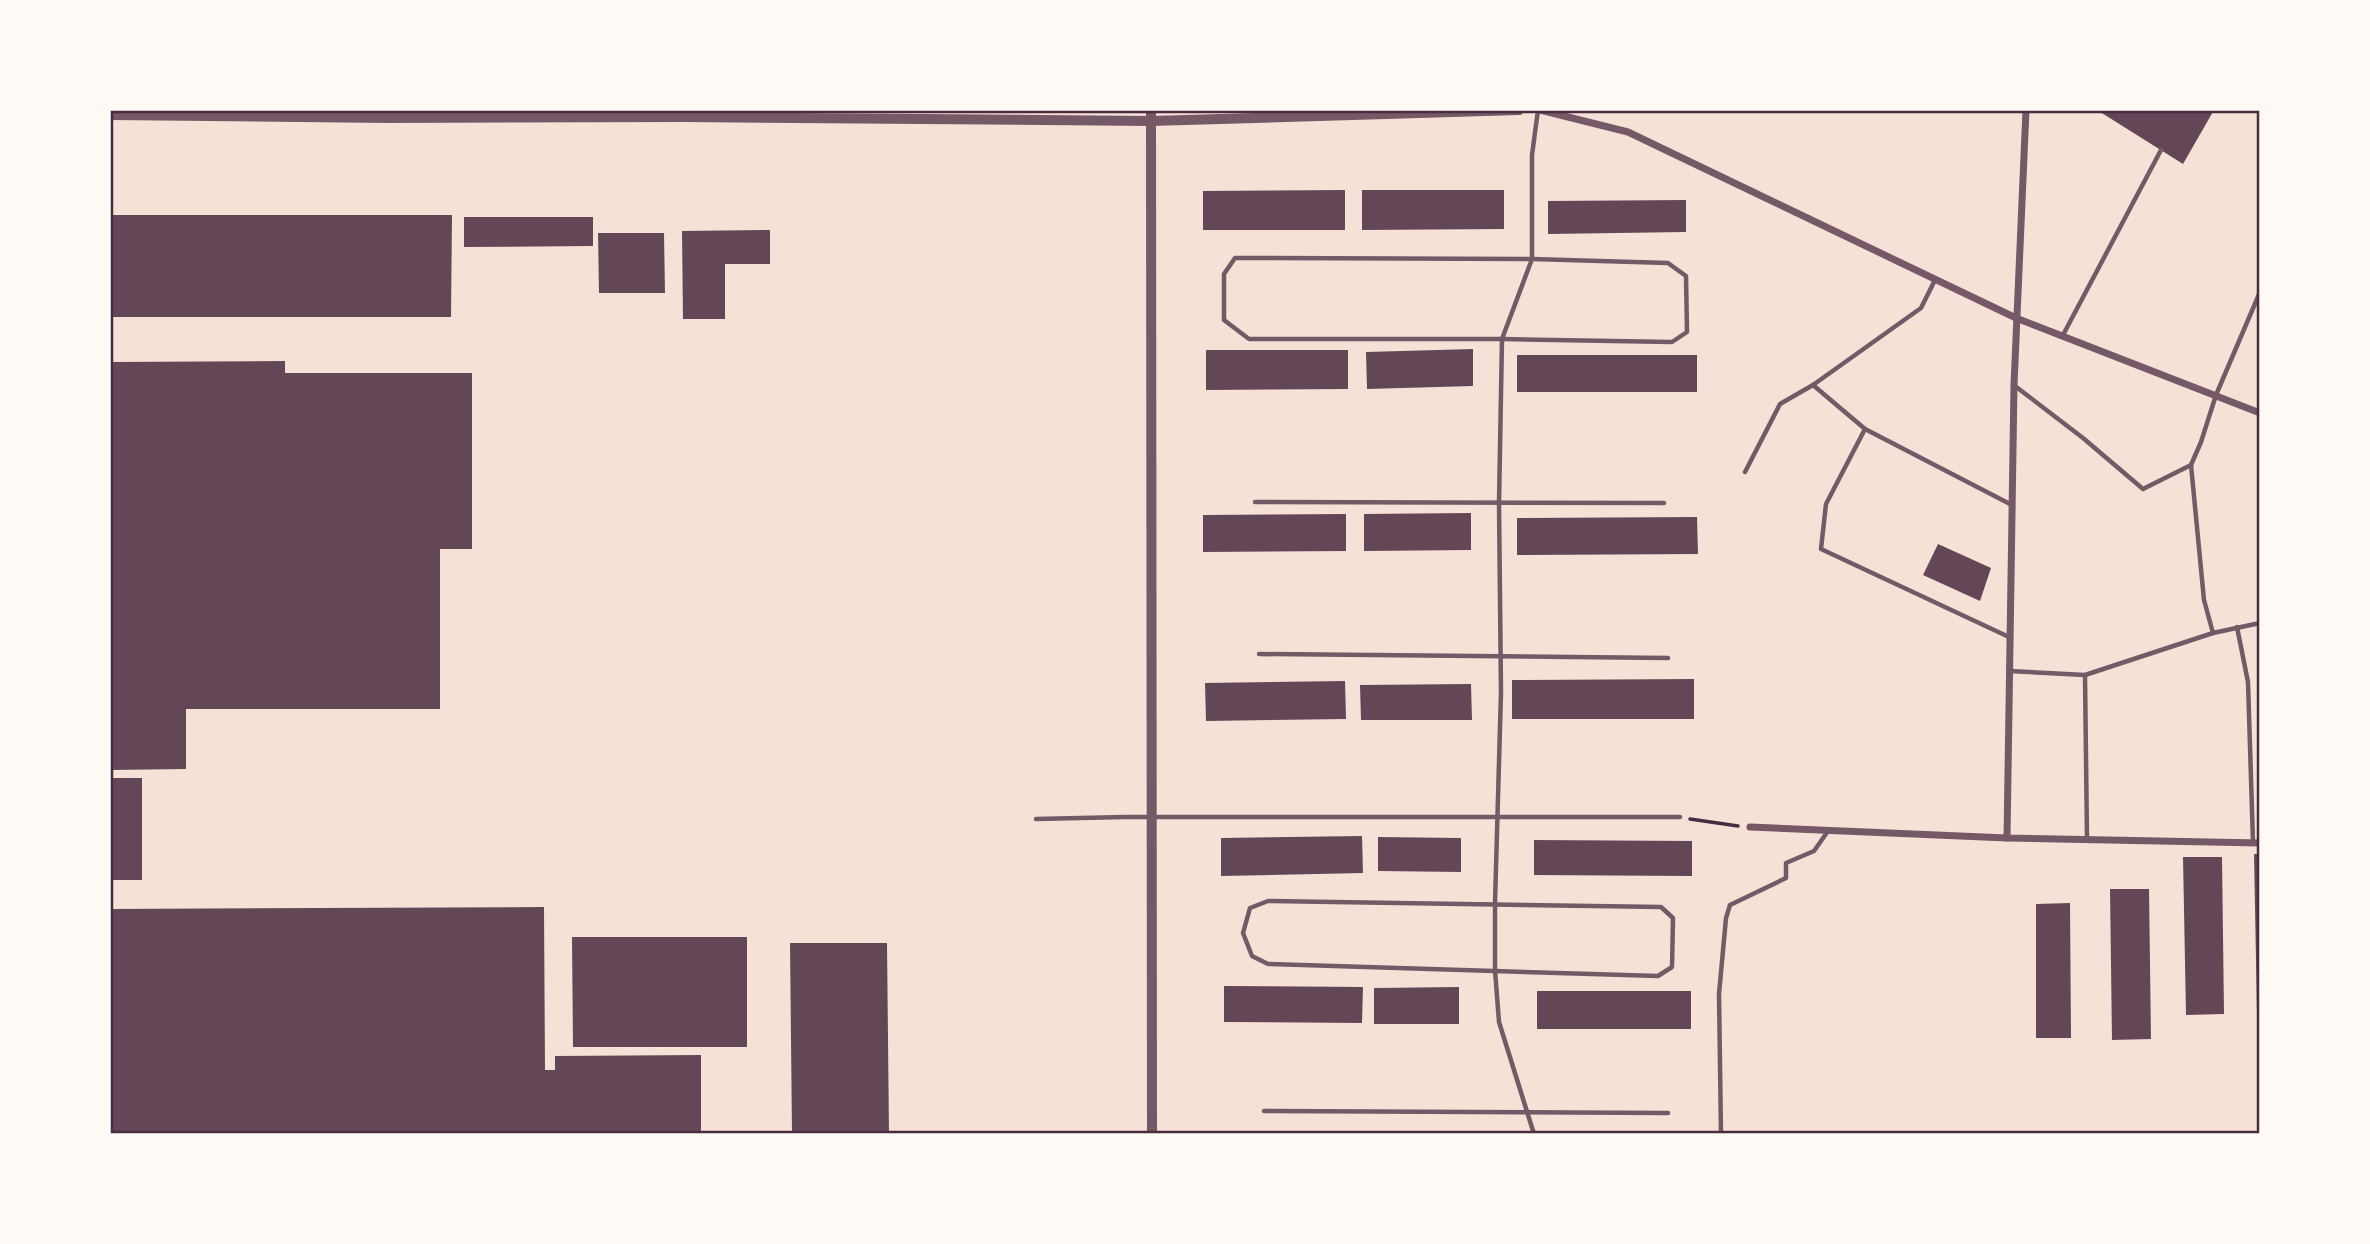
<svg xmlns="http://www.w3.org/2000/svg" width="2370" height="1244" viewBox="0 0 2370 1244" font-family="'Asap Condensed',sans-serif">
  <style>
    .building { fill: #644757 }
    .lines { fill: none; stroke-linecap: round; stroke-linejoin: round }
    .path { stroke: #4a2c40; stroke-width: 3.5 }
    .service { stroke: #755966; stroke-width: 4.5 }
    .minor { stroke: #755966; stroke-width: 7 }
    .tertiary { stroke: #755966; stroke-width: 10 }
    .neatline { fill: none; stroke: #4a2c40; stroke-width: 2.5 }
  </style>
  <rect width="100%" height="100%" fill="#f7e1d7"/>
  <!-- building -->
  <g class="building">
    <path d="M 2097,110 L 2214,110 L 2183,164 Z"/>
    <path d="M 1345,190 L 1345,230 L 1203,230 L 1203,191 Z"/>
    <path d="M 1362,190 L 1504,190 L 1504,229 L 1362,230 Z"/>
    <path d="M 1686,200 L 1686,232 L 1548,234 L 1548,201 Z"/>
    <path d="M 110,215 L 452,215 L 451,317 L 110,317 Z"/>
    <path d="M 464,217 L 593,217 L 593,246 L 464,247 Z"/>
    <path d="M 770,230 L 770,264 L 725,264 L 725,319 L 683,319 L 682,231 Z"/>
    <path d="M 598,233 L 664,233 L 665,293 L 599,293 Z"/>
    <path d="M 1473,349 L 1473,386 L 1367,389 L 1366,352 Z"/>
    <path d="M 1206,350 L 1348,350 L 1348,389 L 1206,390 Z"/>
    <rect x="1517" y="355" width="180" height="37"/>
    <path d="M 285,361 L 285,373 L 472,373 L 472,549 L 440,549 L 440,709 L 186,709 L 186,769 L 110,770 L 110,362 Z"/>
    <path d="M 1471,513 L 1471,550 L 1364,551 L 1364,514 Z"/>
    <path d="M 1346,514 L 1346,551 L 1203,552 L 1203,515 Z"/>
    <path d="M 1697,517 L 1698,554 L 1517,555 L 1517,518 Z"/>
    <path d="M 1938,544 L 1991,568 L 1980,601 L 1923,575 Z"/>
    <path d="M 1694,679 L 1694,719 L 1512,719 L 1512,680 Z"/>
    <path d="M 1345,681 L 1346,719 L 1206,721 L 1205,683 Z"/>
    <path d="M 1471,684 L 1472,720 L 1361,720 L 1360,685 Z"/>
    <rect x="110" y="778" width="32" height="102"/>
    <path d="M 1362,836 L 1363,873 L 1221,876 L 1221,838 Z"/>
    <path d="M 1378,837 L 1461,838 L 1461,872 L 1378,871 Z"/>
    <path d="M 1534,840 L 1692,841 L 1692,876 L 1534,875 Z"/>
    <path d="M 2254,854 L 2260,854 L 2260,1013 L 2257,1013 Z"/>
    <path d="M 2183,857 L 2222,857 L 2224,1014 L 2186,1015 Z"/>
    <path d="M 2110,889 L 2149,889 L 2151,1039 L 2112,1040 Z"/>
    <path d="M 2070,903 L 2071,1038 L 2036,1038 L 2036,904 Z"/>
    <path d="M 544,907 L 545,1070 L 555,1070 L 555,1056 L 701,1055 L 701,1134 L 110,1134 L 110,909 Z"/>
    <path d="M 572,937 L 747,937 L 747,1047 L 573,1047 Z"/>
    <path d="M 790,943 L 887,943 L 889,1134 L 792,1134 Z"/>
    <path d="M 1224,986 L 1363,987 L 1362,1023 L 1224,1022 Z"/>
    <path d="M 1459,987 L 1459,1024 L 1374,1024 L 1374,988 Z"/>
    <rect x="1537" y="991" width="154" height="38"/>
    <rect x="1223" y="1131" width="138" height="3"/>
  </g>
  <g class="lines">
    <!-- path -->
    <path class="path" d="M 1690,819 L 1738,826"/>
    <!-- service -->
    <g class="service">
      <path d="M 1235,258 L 1532,259 L 1668,263 L 1686,276 L 1687,332 L 1672,342 L 1502,339 L 1249,339 L 1224,320 L 1224,274 Z"/>
      <path d="M 2260,292 L 2216,395 L 2201,442 L 2191,465 L 2204,600 L 2213,633 L 2260,623"/>
      <path d="M 2063,335 L 2161,150"/>
      <path d="M 1813,385 L 1865,429 L 2012,505"/>
      <path d="M 2015,386 L 2083,438 L 2143,489 L 2191,465"/>
      <path d="M 1865,429 L 1826,504 L 1821,549 L 2009,637"/>
      <path d="M 1745,472 L 1780,404 L 1813,385 L 1921,308 L 1935,280"/>
      <path d="M 1255,502 L 1664,503"/>
      <path d="M 2237,627 L 2248,682 L 2253,842"/>
      <path d="M 1259,654 L 1668,658"/>
      <path d="M 2009,671 L 2085,675 L 2213,633"/>
      <path d="M 2085,675 L 2087,839"/>
      <path d="M 1036,819 L 1125,817 L 1680,817"/>
      <path d="M 1268,901 L 1661,907 L 1673,918 L 1672,967 L 1658,976 L 1268,964 L 1252,956 L 1243,933 L 1250,908 Z"/>
      <path d="M 1264,1111 L 1668,1113"/>
      <path d="M 1534,1134 L 1499,1022 L 1495,970 L 1495,903 L 1501,692 L 1499,503 L 1502,339 L 1532,259 L 1532,155 L 1538,110"/>
      <path d="M 1721,1134 L 1719,994 L 1726,918 L 1730,905 L 1786,878 L 1786,863 L 1814,851 L 1828,831"/>
    </g>
    <!-- minor -->
    <g class="minor">
      <path d="M 1540,110 L 1628,132 L 2016,318 L 2260,413"/>
      <path d="M 1750,827 L 2007,838 L 2260,843"/>
      <path d="M 2007,838 L 2014,385 L 2026,110"/>
    </g>
    <!-- tertiary -->
    <g class="tertiary">
      <path d="M 1151,110 L 1152,1134"/>
      <path d="M 110,115 L 388,118 L 683,117 L 1151,121 L 1519,110"/>
    </g>
  </g>
  <!-- border -->
  <rect width="2370" height="1244" fill="none" stroke="#fffaf5" stroke-width="224"/>
  <rect x="112" y="112" width="2146" height="1020" class="neatline"/>
</svg>
